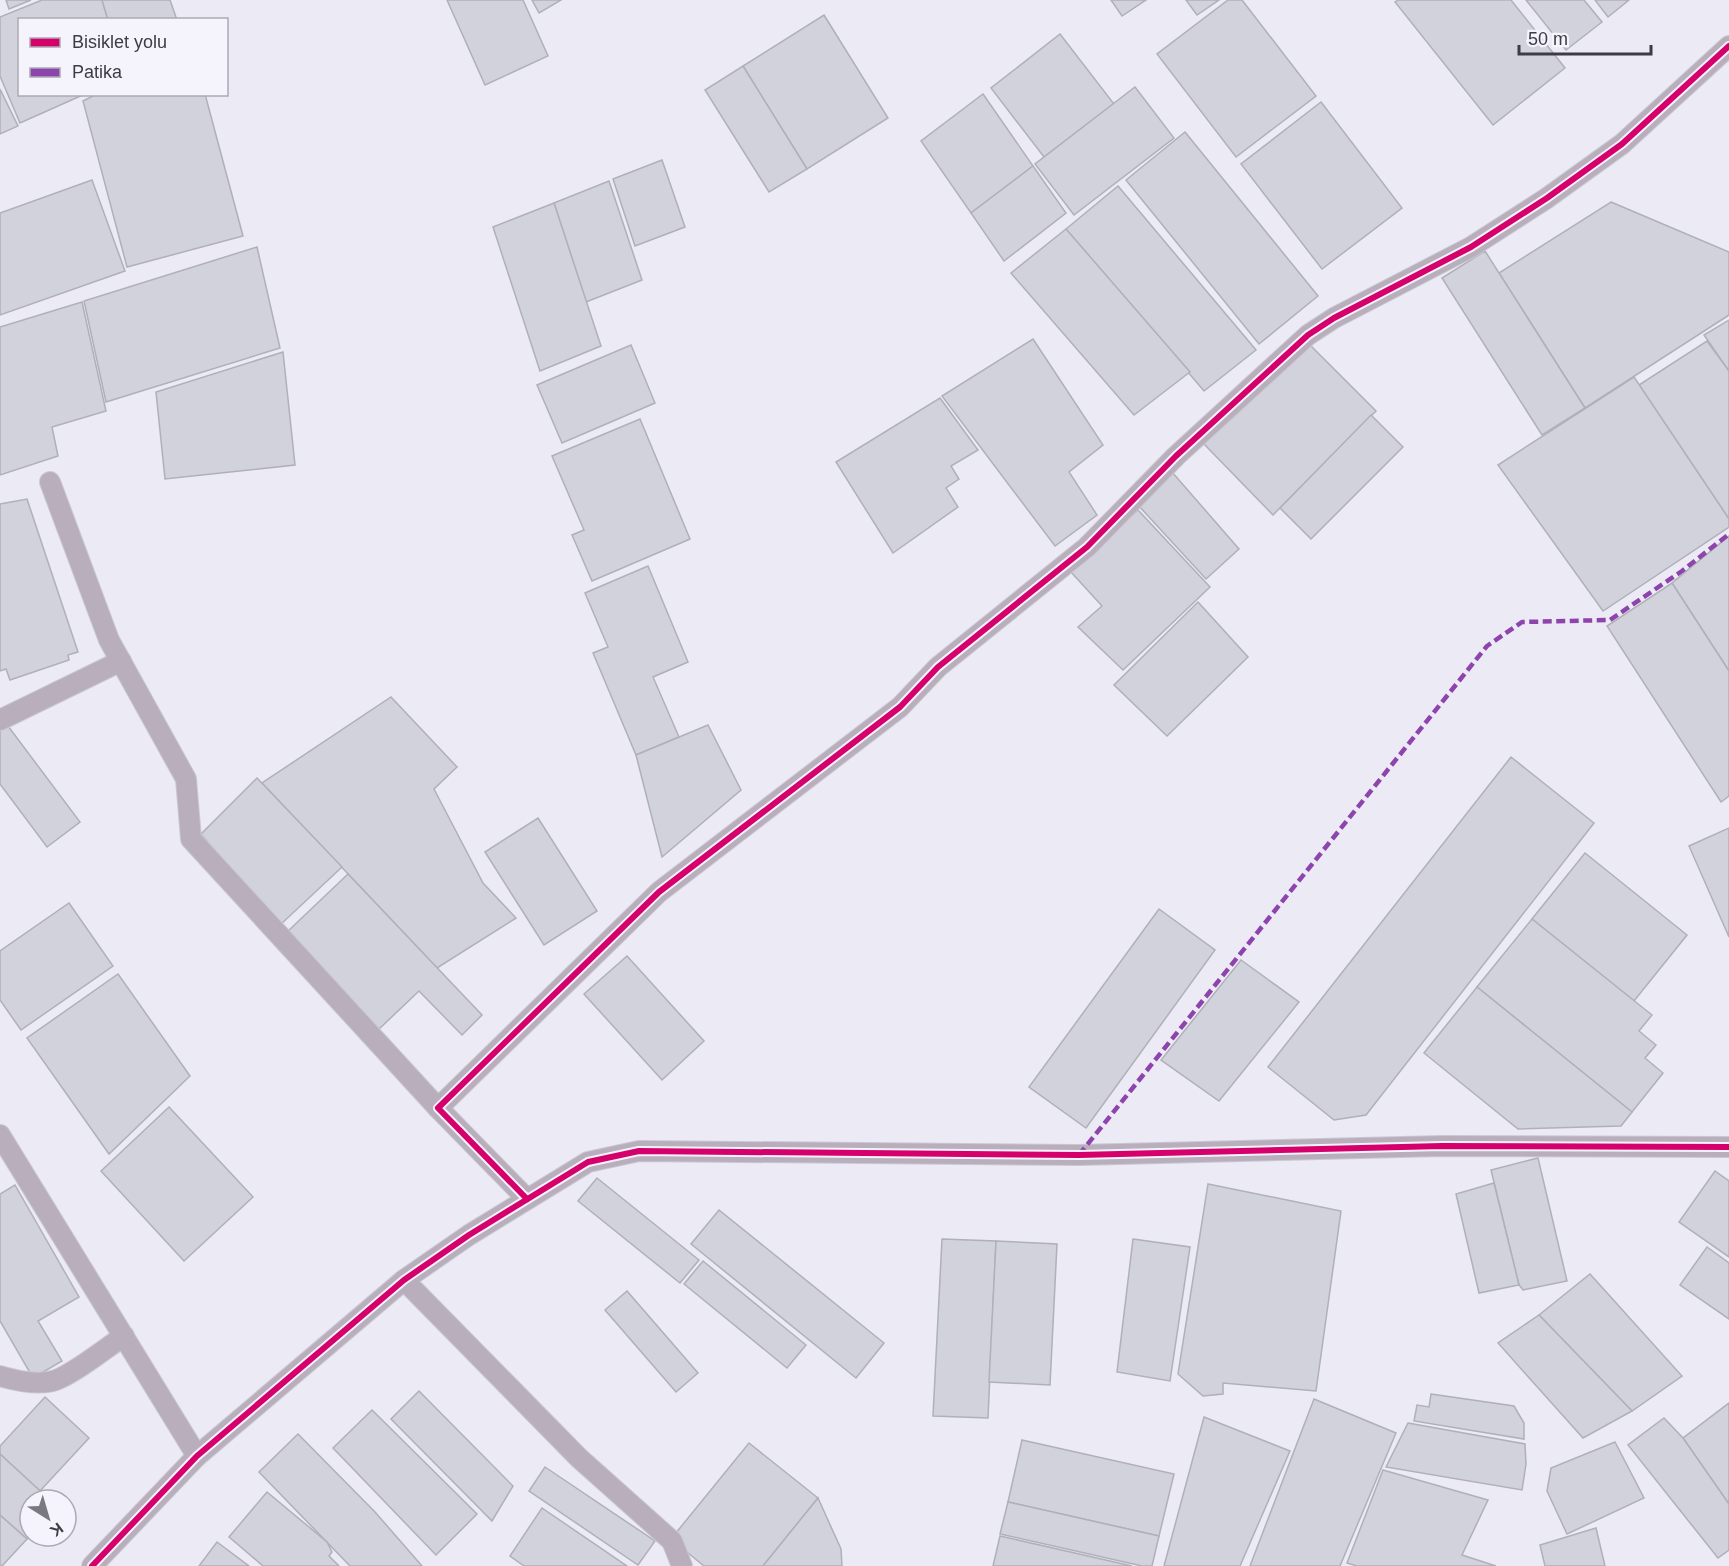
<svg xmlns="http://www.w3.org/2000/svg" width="1729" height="1566" viewBox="0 0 1729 1566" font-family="Arial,sans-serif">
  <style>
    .building { fill: #d1d2db; stroke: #afb0b8; stroke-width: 1.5 }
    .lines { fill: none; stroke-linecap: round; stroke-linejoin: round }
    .street-casing { stroke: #cac8d1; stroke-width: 22 }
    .street { stroke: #b9aebc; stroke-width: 20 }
    .quiet { stroke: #8e44ad; stroke-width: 4.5; stroke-dasharray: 9 4.5; stroke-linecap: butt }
    .cycleway-casing { stroke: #f5f4fc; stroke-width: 10 }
    .cycleway { stroke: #d6006c; stroke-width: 6 }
  </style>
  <rect width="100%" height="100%" fill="#eceaf5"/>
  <!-- building -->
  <g class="building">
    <path d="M 6,0 L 31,0 L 9,9 Z"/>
    <path d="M 42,0 L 102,0 L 108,20 L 20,20 L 20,94 L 85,94 L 20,123 L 0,76 L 0,17 Z"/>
    <path d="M 102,0 L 170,0 L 177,20 L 108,20 Z"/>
    <path d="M 447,0 L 523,0 L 548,56 L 485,85 Z"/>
    <path d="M 532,0 L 561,0 L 539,13 Z"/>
    <path d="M 1111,0 L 1146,0 L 1122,16 Z"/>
    <path d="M 1186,0 L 1219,0 L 1197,15 Z"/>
    <path d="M 1228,0 L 1242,0 L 1316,96 L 1236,157 L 1157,54 Z"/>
    <path d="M 1398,0 L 1511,0 L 1565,68 L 1493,125 L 1395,2 Z"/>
    <path d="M 1526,0 L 1584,0 L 1602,22 L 1566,50 Z"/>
    <path d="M 1595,0 L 1629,0 L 1608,17 Z"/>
    <path d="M 824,15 L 888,118 L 807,169 L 743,66 Z"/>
    <path d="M 1060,34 L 1114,104 L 1044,157 L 991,88 Z"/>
    <path d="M 743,66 L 807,169 L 769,192 L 705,90 Z"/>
    <path d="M 1135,87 L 1174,138 L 1074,215 L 1035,164 Z"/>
    <path d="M 0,89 L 18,126 L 0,134 Z"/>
    <path d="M 97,94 L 205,94 L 243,236 L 127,267 L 83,101 Z"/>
    <path d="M 983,94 L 1033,166 L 971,213 L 921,141 Z"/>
    <path d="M 1321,102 L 1402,208 L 1322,269 L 1241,164 Z"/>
    <path d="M 1185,132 L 1318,296 L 1259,344 L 1126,180 Z"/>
    <path d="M 662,160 L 685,227 L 635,246 L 613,179 Z"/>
    <path d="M 1033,166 L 1066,213 L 1004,261 L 971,213 Z"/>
    <path d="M 92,180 L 125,271 L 0,315 L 0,213 Z"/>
    <path d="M 609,181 L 642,280 L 586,302 L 554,203 Z"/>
    <path d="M 1118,186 L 1256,350 L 1204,391 L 1066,229 Z"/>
    <path d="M 1611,202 L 1729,252 L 1729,315 L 1585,408 L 1499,273 Z"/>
    <path d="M 554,203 L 601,346 L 540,371 L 493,227 Z"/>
    <path d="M 1066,229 L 1190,372 L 1134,415 L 1011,273 Z"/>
    <path d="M 257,247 L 280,348 L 106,402 L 84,301 Z"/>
    <path d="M 1485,251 L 1585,408 L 1542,435 L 1442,278 Z"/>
    <path d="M 82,302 L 106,411 L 52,427 L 58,456 L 0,475 L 0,327 Z"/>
    <path d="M 1729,320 L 1729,371 L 1704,335 Z"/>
    <path d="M 1033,339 L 1103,445 L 1069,472 L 1097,515 L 1055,546 L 942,396 Z"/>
    <path d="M 1306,341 L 1376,411 L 1273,515 L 1204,444 Z"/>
    <path d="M 1707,341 L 1729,371 L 1729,519 L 1639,385 Z"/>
    <path d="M 631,345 L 655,403 L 562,443 L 537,385 Z"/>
    <path d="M 283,352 L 295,465 L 165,479 L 156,392 Z"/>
    <path d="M 1634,377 L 1729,519 L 1729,527 L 1603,611 L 1498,465 Z"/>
    <path d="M 940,398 L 978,450 L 951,466 L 959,479 L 946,488 L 958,507 L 893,553 L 836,462 Z"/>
    <path d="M 1371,415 L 1403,447 L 1311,539 L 1280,508 Z"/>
    <path d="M 640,419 L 690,539 L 592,581 L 572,535 L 584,530 L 552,456 Z"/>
    <path d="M 1172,472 L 1239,549 L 1206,579 L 1138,505 Z"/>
    <path d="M 27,499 L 78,652 L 68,655 L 69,660 L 10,680 L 6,669 L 0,671 L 0,504 Z"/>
    <path d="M 1138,510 L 1210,587 L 1123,670 L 1078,627 L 1102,606 L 1071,572 Z"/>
    <path d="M 1729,536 L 1729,671 L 1672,583 Z"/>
    <path d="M 648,566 L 688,662 L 653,677 L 679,737 L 636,755 L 593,653 L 608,647 L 585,593 Z"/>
    <path d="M 1672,583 L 1729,671 L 1729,796 L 1721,802 L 1607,626 Z"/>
    <path d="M 1198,602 L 1248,657 L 1167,736 L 1114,685 Z"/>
    <path d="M 391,697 L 457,767 L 434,789 L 483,883 L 516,918 L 437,968 L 262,783 Z"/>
    <path d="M 5,722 L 80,822 L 47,847 L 0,784 L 0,725 Z"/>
    <path d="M 708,725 L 741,790 L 662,857 L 636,755 Z"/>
    <path d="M 1511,757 L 1594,823 L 1366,1115 L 1334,1120 L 1268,1067 Z"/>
    <path d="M 257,778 L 342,867 L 279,926 L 201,834 Z"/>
    <path d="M 538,818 L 597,911 L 544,945 L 485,852 Z"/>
    <path d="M 1729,828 L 1729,937 L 1689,846 Z"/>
    <path d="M 1585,853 L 1687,935 L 1634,1001 L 1532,919 Z"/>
    <path d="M 348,874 L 482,1015 L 462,1035 L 419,991 L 378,1030 L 286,933 Z"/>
    <path d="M 69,903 L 113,966 L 21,1030 L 0,1000 L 0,951 Z"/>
    <path d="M 1159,909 L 1215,950 L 1086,1128 L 1029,1087 Z"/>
    <path d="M 1532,919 L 1652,1015 L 1639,1031 L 1656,1045 L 1645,1058 L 1663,1073 L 1632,1112 L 1477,987 Z"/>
    <path d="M 627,956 L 704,1041 L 662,1080 L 584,994 Z"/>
    <path d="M 1241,960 L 1299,1002 L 1219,1101 L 1161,1060 Z"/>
    <path d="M 118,974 L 190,1076 L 109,1154 L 27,1038 Z"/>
    <path d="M 1477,987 L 1632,1112 L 1621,1126 L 1518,1129 L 1424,1053 Z"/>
    <path d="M 169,1107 L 253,1197 L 184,1261 L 101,1171 Z"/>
    <path d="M 1538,1158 L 1567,1281 L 1523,1290 L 1519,1285 L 1491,1170 Z"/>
    <path d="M 1715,1171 L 1729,1181 L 1729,1257 L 1679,1222 Z"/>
    <path d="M 597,1178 L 699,1260 L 680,1283 L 578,1201 Z"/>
    <path d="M 1494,1183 L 1519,1285 L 1479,1293 L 1456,1194 Z"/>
    <path d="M 1208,1184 L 1341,1211 L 1316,1391 L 1223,1383 L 1223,1394 L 1203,1396 L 1178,1374 Z"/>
    <path d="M 15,1185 L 79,1297 L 38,1321 L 62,1361 L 33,1378 L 0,1321 L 0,1194 Z"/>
    <path d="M 719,1210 L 884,1343 L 856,1378 L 691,1244 Z"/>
    <path d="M 942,1239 L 996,1241 L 988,1418 L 933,1416 Z"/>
    <path d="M 1133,1239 L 1190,1247 L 1170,1381 L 1117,1372 Z"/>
    <path d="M 996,1241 L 1057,1244 L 1050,1385 L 989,1382 Z"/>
    <path d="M 1707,1247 L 1729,1263 L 1729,1319 L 1680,1285 Z"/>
    <path d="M 703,1261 L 806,1345 L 787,1368 L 684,1284 Z"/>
    <path d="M 1590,1274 L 1682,1376 L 1632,1411 L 1539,1315 Z"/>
    <path d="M 627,1291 L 698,1373 L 676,1392 L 605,1310 Z"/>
    <path d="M 1539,1315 L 1632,1411 L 1583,1438 L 1498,1343 Z"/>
    <path d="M 419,1391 L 513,1486 L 492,1521 L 391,1419 Z"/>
    <path d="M 1431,1394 L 1514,1406 L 1524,1423 L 1524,1439 L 1414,1421 L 1417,1405 L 1429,1407 Z"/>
    <path d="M 45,1397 L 89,1438 L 40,1491 L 0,1454 L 0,1446 Z"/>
    <path d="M 1314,1399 L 1396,1433 L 1340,1566 L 1250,1566 Z"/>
    <path d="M 1729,1403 L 1729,1504 L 1683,1438 Z"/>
    <path d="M 372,1410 L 477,1514 L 436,1555 L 333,1448 Z"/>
    <path d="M 1204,1417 L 1290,1451 L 1240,1566 L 1164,1566 Z"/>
    <path d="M 1664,1418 L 1683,1438 L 1729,1504 L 1729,1550 L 1718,1558 L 1628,1445 Z"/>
    <path d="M 1408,1423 L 1525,1444 L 1526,1464 L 1522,1490 L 1386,1467 Z"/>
    <path d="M 298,1434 L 375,1512 L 422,1566 L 350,1566 L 259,1472 Z"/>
    <path d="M 1022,1440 L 1174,1474 L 1159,1536 L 1008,1502 Z"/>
    <path d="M 1615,1442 L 1644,1498 L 1567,1534 L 1547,1491 L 1551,1468 Z"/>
    <path d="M 749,1443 L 818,1498 L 763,1566 L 704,1566 L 671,1539 Z"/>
    <path d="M 0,1454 L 50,1500 L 30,1500 L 30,1536 L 27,1539 L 0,1515 Z"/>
    <path d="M 545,1467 L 655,1541 L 638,1565 L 529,1491 Z"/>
    <path d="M 1383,1470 L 1488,1500 L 1462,1555 L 1496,1566 L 1357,1566 L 1347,1563 Z"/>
    <path d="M 267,1492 L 327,1542 L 332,1552 L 329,1556 L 339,1566 L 263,1566 L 229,1537 Z"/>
    <path d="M 818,1498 L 841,1549 L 842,1566 L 763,1566 Z"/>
    <path d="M 1008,1502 L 1159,1536 L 1152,1566 L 1142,1566 L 1000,1534 Z"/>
    <path d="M 542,1508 L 627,1566 L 524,1566 L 510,1556 Z"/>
    <path d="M 0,1515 L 27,1539 L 2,1566 L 0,1566 Z"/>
    <path d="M 1596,1528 L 1605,1566 L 1545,1566 L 1540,1545 Z"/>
    <path d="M 1000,1536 L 1132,1566 L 993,1566 Z"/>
    <path d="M 217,1542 L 249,1566 L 199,1566 Z"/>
  </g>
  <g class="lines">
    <!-- street casing -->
    <g class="street-casing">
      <g id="street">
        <path d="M 50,482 L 109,640 L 186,779 L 191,839 L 438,1108"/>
        <path d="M 0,720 L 121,661"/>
        <path d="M 0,1135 L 197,1456"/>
        <path d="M 527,1199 L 438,1108 L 659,892 L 900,707 L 938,667 L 1087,547 L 1176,456 L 1308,335 L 1334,318 L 1471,247 L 1547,198 L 1622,144 L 1729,46"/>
        <path d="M 404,1280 L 579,1458 L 672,1541 L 682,1566"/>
        <path d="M 0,1376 C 17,1381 39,1386 56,1380 C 75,1373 106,1348 124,1336"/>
        <path d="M 92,1566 L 197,1456 L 404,1280 L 469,1235 L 588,1162 L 639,1151 L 1079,1155 L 1442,1146 L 1729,1147"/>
      </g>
    </g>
    <!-- street -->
    <use href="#street" class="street"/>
    <!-- quiet -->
    <path class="quiet" d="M 1079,1155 L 1487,646 L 1522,622 L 1610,620 L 1682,571 L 1729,534"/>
    <!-- cycleway casing -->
    <g class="cycleway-casing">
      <g id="cycleway">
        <path d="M 527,1199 L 438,1108 L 659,892 L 900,707 L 938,667 L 1087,547 L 1176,456 L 1308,335 L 1334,318 L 1471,247 L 1547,198 L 1622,144 L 1729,46"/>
        <path d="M 92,1566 L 197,1456 L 404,1280 L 469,1235 L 588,1162 L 639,1151 L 1079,1155 L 1442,1146 L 1729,1147"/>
      </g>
    </g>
    <!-- cycleway -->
    <use href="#cycleway" class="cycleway"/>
  </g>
  <!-- legend -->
  <rect x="18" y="18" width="210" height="78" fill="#f5f4fc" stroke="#abaab2" stroke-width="1.5"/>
  <rect x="30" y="38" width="30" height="9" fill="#d6006c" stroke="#abaab2" stroke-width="1.5"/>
  <text x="72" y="48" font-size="18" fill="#3d3c44">Bisiklet yolu</text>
  <rect x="30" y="68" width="30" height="9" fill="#8e44ad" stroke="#abaab2" stroke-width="1.5"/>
  <text x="72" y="78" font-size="18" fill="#3d3c44">Patika</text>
  <!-- north arrow -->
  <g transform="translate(48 1518) rotate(143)"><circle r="28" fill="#f5f4fc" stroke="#abaab2" stroke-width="1.5"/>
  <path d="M0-4.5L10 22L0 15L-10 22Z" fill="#7a7982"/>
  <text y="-9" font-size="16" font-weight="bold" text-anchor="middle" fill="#3d3c44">K</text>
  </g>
  <!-- scale -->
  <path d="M1519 45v9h132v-9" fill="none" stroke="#3d3c44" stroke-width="3"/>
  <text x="1528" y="45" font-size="18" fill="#3d3c44" stroke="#f5f4fc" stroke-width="4.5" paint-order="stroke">50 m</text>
</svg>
